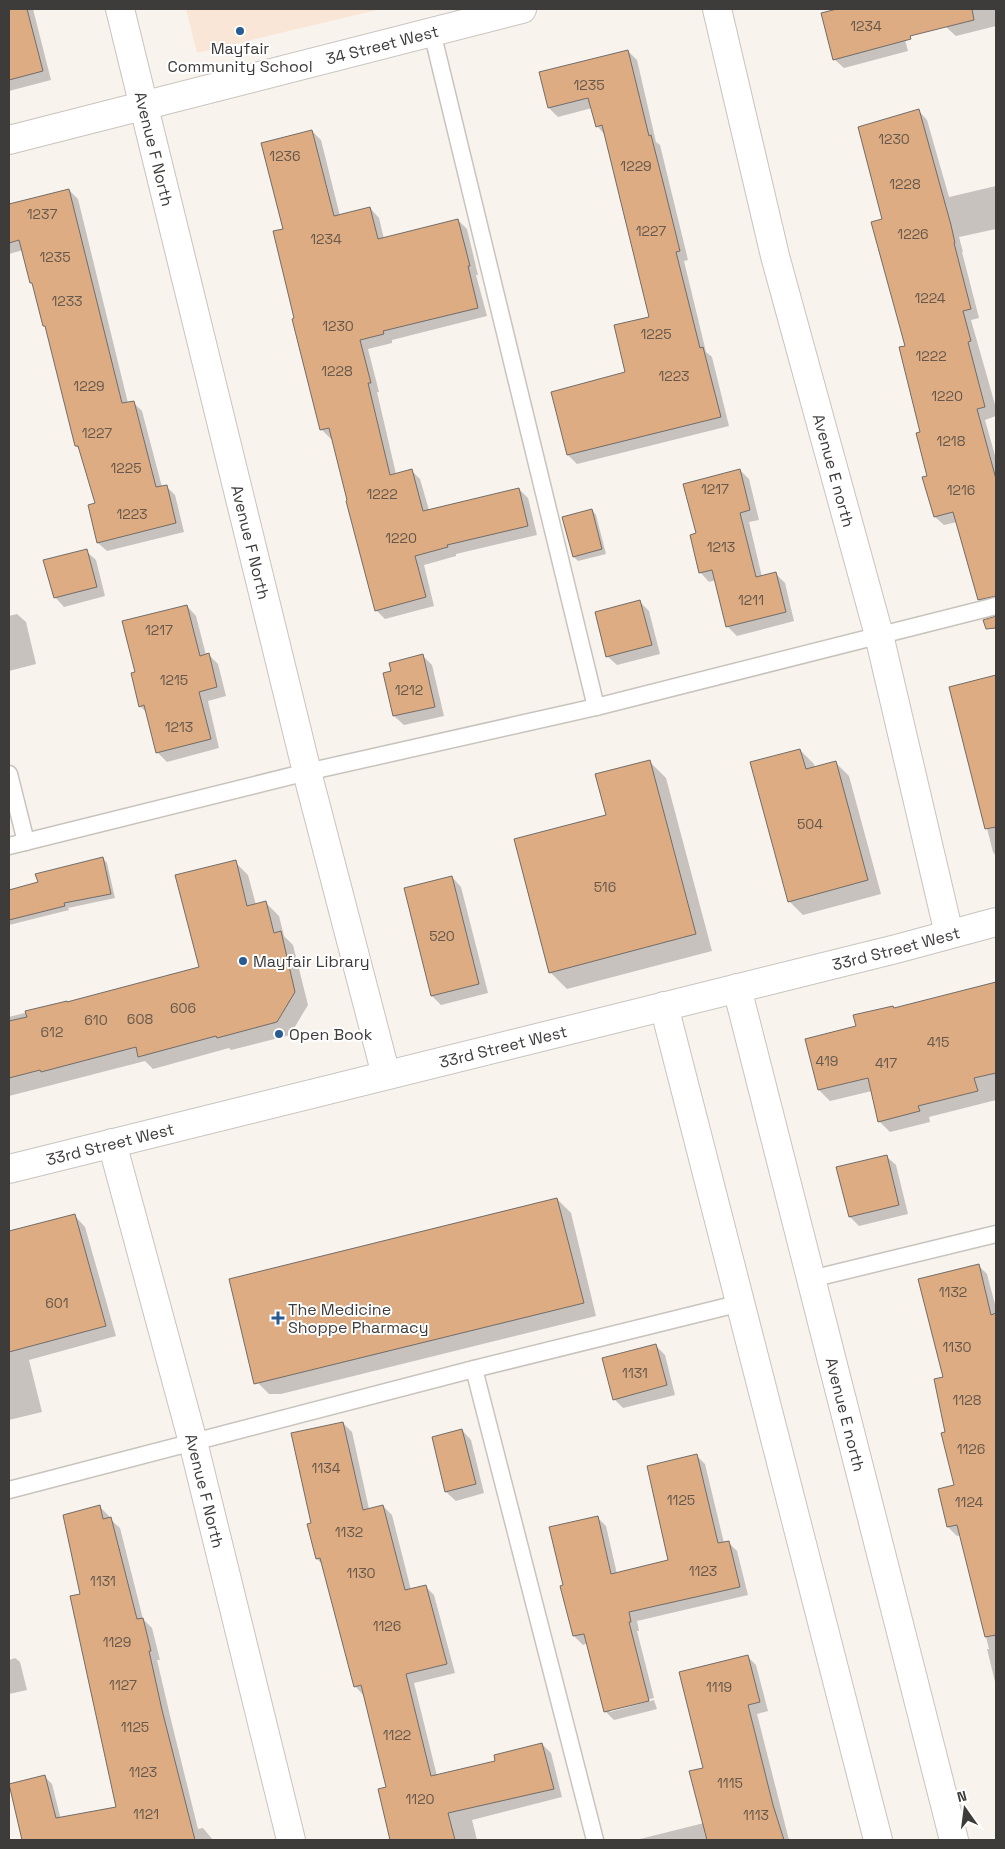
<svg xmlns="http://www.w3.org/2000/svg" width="1005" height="1849" viewBox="0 0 1005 1849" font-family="'Space Grotesk',sans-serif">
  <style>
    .education { fill: #fae6d7 }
    .shadow { fill: #0003 }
    .building { fill: #ddac82; stroke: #726c68 }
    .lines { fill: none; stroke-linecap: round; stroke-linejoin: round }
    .lane-casing { stroke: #c9c3be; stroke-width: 19 }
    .street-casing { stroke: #c9c3be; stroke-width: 30 }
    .secondary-casing { stroke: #c9c3be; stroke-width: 30 }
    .lane { stroke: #fff; stroke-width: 16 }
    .street { stroke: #fff; stroke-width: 28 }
    .secondary { stroke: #fff; stroke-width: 28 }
    .poi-dot { fill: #265b93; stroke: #fff; stroke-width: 2 }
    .labels { text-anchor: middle; stroke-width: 4; stroke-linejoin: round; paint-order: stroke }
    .number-label { font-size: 14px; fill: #66584c }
    .street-label { font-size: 16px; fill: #3e3c3a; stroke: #fff }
    .poi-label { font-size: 16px; fill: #3e3c3a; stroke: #fff; text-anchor: start }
  </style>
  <rect width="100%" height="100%" fill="#f9f3ed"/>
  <!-- education -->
  <path class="education" d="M 186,9 L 381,9 L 197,53 Z"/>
  <!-- shadow -->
  <g class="shadow">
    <path d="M 9,9 L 33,9 L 51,80 L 9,91 Z"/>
    <path d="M 842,9 L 897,9 L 908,51 L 844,68 L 834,59 L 823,14 Z"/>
    <path d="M 943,9 L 996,9 L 996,26 L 956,36 L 946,27 Z"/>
    <path d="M 628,51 L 637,60 L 656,142 L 660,145 L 688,260 L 684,261 L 706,352 L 712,357 L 729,426 L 577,464 L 568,455 L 627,373 L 650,318 L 606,136 L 597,126 L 592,108 L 558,117 L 549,108 Z"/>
    <path d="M 919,111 L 927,120 L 949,197 L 996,186 L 996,229 L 959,237 L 963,252 L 962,252 L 979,318 L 971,320 L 996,408 L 996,416 L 985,420 L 996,459 L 996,602 L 987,605 L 978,596 L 957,522 L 944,525 L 935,517 L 907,347 L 884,220 Z"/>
    <path d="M 312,131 L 321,140 L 340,216 L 370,208 L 379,218 L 384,239 L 458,220 L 467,229 L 478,275 L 476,275 L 487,316 L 392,340 L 392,343 L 368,349 L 379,392 L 377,392 L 396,474 L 411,470 L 420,479 L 429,510 L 519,489 L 528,498 L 537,535 L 456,554 L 456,556 L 424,565 L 434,606 L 385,619 L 376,610 L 333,438 L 331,439 L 322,430 L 294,320 L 296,319 L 284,230 Z"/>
    <path d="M 69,190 L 78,199 L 128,403 L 133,402 L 142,411 L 162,487 L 166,486 L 175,495 L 184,532 L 107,551 L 98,543 L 97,504 L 81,451 L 76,446 L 47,328 L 45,326 L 23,250 L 9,254 L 9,204 Z"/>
    <path d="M 740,470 L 749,479 L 759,520 L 749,522 L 762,577 L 775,573 L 785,583 L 794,621 L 737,636 L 728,627 L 716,580 L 709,582 L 700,572 L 697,534 Z"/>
    <path d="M 592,510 L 596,515 L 606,554 L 578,561 L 574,557 L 564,518 Z"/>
    <path d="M 86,551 L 96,560 L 105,596 L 64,607 L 55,597 Z"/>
    <path d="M 640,602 L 649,611 L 660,654 L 617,665 L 607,656 Z"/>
    <path d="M 187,606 L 196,616 L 206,655 L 209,655 L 218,664 L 226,696 L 208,701 L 219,748 L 167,762 L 157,752 L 148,714 L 140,706 L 136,673 Z"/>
    <path d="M 17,614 L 26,622 L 36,664 L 9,671 L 9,616 Z"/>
    <path d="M 423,656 L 432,665 L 444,716 L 404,725 L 394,716 L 392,672 Z"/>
    <path d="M 996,676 L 996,856 L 993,852 L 951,688 Z"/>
    <path d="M 800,750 L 814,764 L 815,768 L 835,762 L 849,776 L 881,894 L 803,915 L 789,901 Z"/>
    <path d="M 649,761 L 666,778 L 712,951 L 567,989 L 550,972 L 607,816 Z"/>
    <path d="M 103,858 L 107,863 L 115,898 L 68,908 L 69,910 L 9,925 L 9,891 L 39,883 Z"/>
    <path d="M 235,862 L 248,875 L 256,905 L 266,903 L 279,916 L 284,936 L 293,945 L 308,1005 L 290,1035 L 231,1050 L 229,1048 L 153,1069 L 145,1061 L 9,1096 L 9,1017 L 200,968 Z"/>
    <path d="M 452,877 L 461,887 L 488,993 L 441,1005 L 432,996 Z"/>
    <path d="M 996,983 L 996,1100 L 929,1117 L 930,1122 L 890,1132 L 879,1121 L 872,1091 L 830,1101 L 819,1090 L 857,1027 L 895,1009 Z"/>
    <path d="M 886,1156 L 896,1165 L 908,1214 L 859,1226 L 850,1217 Z"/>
    <path d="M 557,1199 L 571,1213 L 596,1316 L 281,1394 L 269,1394 L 255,1380 Z"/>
    <path d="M 75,1216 L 85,1227 L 116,1336 L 29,1360 L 42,1412 L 9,1420 L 9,1232 Z"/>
    <path d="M 978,1265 L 987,1274 L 996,1308 L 996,1347 L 994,1347 L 996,1357 L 996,1686 L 987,1649 L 989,1649 L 961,1535 L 957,1536 L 948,1527 L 955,1486 L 946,1432 L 945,1378 Z"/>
    <path d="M 655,1345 L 665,1355 L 675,1395 L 623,1408 L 614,1399 Z"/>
    <path d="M 343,1423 L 352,1432 L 369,1509 L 383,1506 L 392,1515 L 411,1590 L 425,1586 L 434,1595 L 455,1673 L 414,1683 L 437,1776 L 497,1762 L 542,1744 L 551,1753 L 562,1797 L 472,1820 L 477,1840 L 391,1840 L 379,1790 L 388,1788 L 364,1696 L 355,1686 L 323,1565 L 317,1559 L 313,1523 Z"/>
    <path d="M 462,1430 L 471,1440 L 484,1493 L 456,1501 L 446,1492 L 433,1438 Z"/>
    <path d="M 696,1455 L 705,1464 L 724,1543 L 728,1542 L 737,1551 L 748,1595 L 637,1621 L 639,1631 L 637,1631 L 654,1698 L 610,1709 L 610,1712 L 654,1700 L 657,1709 L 614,1720 L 605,1711 L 588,1643 L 583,1645 L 574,1636 L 565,1586 L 597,1517 L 606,1526 L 617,1574 L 670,1561 Z"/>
    <path d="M 100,1507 L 109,1516 L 110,1519 L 120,1528 L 143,1619 L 152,1628 L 160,1660 L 157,1660 L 171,1720 L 198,1829 L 203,1828 L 213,1840 L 120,1840 L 112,1809 L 118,1808 L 81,1595 Z"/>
    <path d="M 747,1656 L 756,1665 L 768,1711 L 757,1714 L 789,1840 L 636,1840 L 704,1823 L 705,1769 Z"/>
    <path d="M 15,1658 L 20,1662 L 27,1690 L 9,1694 L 9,1660 Z"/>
    <path d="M 44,1776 L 52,1784 L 66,1840 L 23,1840 L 10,1785 Z"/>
  </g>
  <!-- building -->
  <g class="building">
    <path d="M 9,9 L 27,9 L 43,71 L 9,80 Z"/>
    <path d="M 837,9 L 972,9 L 974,20 L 910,36 L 911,39 L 833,60 L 821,13 Z"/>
    <path d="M 628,50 L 649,136 L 651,135 L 664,186 L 680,251 L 676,252 L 700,348 L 703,347 L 721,417 L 567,455 L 551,392 L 625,372 L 614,325 L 649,317 L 602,125 L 596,127 L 588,98 L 548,108 L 539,72 Z"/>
    <path d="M 919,109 L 951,225 L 955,243 L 954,243 L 971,309 L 963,311 L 971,341 L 968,342 L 985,407 L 977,409 L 996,479 L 996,596 L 978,600 L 953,512 L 934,517 L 922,477 L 927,476 L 916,433 L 920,432 L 899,347 L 905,346 L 871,222 L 882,219 L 858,127 Z"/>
    <path d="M 312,130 L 334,216 L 370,207 L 378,239 L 458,219 L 470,266 L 468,266 L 478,308 L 383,331 L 384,334 L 360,340 L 371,383 L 368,383 L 390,475 L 412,469 L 423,511 L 519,488 L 528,526 L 447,545 L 448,547 L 415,556 L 426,597 L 375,611 L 346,501 L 347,500 L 329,428 L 320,430 L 292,319 L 294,318 L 273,231 L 283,229 L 261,143 Z"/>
    <path d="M 69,189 L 122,403 L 134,401 L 156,487 L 167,485 L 176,523 L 97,543 L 88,505 L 95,503 L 78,446 L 75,446 L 45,326 L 43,326 L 32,283 L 30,283 L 19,240 L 9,243 L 9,204 Z"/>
    <path d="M 740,469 L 750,510 L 740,513 L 756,577 L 776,572 L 786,612 L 726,627 L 712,570 L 699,573 L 690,535 L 696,533 L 683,484 Z"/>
    <path d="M 592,509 L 602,549 L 573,557 L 562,517 Z"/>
    <path d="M 87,549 L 97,587 L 54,598 L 43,560 Z"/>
    <path d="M 640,600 L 652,645 L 606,657 L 595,612 Z"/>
    <path d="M 187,605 L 200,656 L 209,653 L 217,687 L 199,692 L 211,739 L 156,753 L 144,705 L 139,707 L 131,673 L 135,672 L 122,621 Z"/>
    <path d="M 996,616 L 996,628 L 986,629 L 983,620 Z"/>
    <path d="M 423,654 L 435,707 L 393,716 L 383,673 L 391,671 L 389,663 Z"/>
    <path d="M 996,675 L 996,827 L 985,829 L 949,687 Z"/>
    <path d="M 800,749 L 806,769 L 836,761 L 868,880 L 788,902 L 750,762 Z"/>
    <path d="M 650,760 L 696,934 L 549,973 L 514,839 L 606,815 L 595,774 Z"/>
    <path d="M 103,857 L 111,894 L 64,903 L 65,906 L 9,920 L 9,890 L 38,882 L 35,874 Z"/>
    <path d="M 236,860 L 247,906 L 266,901 L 274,933 L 281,931 L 295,992 L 277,1022 L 217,1038 L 216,1036 L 138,1057 L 136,1047 L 41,1072 L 40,1070 L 9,1078 L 9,1021 L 27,1017 L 25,1011 L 67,1001 L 67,1002 L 199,967 L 175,875 Z"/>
    <path d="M 452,876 L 479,984 L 431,996 L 404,888 Z"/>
    <path d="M 996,982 L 996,1073 L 974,1078 L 978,1091 L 918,1106 L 920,1111 L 878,1122 L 868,1078 L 818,1090 L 805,1039 L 856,1026 L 853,1015 L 893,1006 L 894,1008 Z"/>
    <path d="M 887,1155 L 899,1205 L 849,1217 L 836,1167 Z"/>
    <path d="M 557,1198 L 584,1303 L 254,1384 L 229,1279 Z"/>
    <path d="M 75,1214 L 106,1326 L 9,1352 L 9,1231 Z"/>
    <path d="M 979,1264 L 991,1315 L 996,1313 L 996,1635 L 985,1637 L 957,1525 L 947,1527 L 938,1489 L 954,1485 L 941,1433 L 945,1432 L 934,1379 L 943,1377 L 918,1279 Z"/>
    <path d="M 656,1344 L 667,1385 L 613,1400 L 602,1358 Z"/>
    <path d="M 343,1422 L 363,1510 L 383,1505 L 405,1590 L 426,1585 L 447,1664 L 406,1674 L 431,1776 L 495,1761 L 494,1755 L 542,1743 L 554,1789 L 448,1813 L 455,1840 L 390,1840 L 378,1789 L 386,1787 L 361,1685 L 354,1687 L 320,1558 L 316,1559 L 307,1524 L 311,1523 L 291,1433 Z"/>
    <path d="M 462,1429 L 476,1484 L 445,1492 L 432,1437 Z"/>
    <path d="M 697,1454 L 718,1543 L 729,1541 L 740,1587 L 629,1612 L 631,1622 L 629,1622 L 649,1701 L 604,1712 L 584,1634 L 573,1636 L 560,1586 L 563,1585 L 549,1527 L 598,1516 L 611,1574 L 668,1560 L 647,1466 Z"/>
    <path d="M 100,1505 L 103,1519 L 111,1517 L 137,1619 L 143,1618 L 151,1651 L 149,1651 L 162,1710 L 195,1840 L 22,1840 L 9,1784 L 45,1775 L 56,1818 L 116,1807 L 70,1596 L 80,1594 L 63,1515 Z"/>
    <path d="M 748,1655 L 760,1702 L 748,1705 L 773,1805 L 784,1840 L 707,1840 L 689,1771 L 703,1768 L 679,1672 Z"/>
  </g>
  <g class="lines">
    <!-- lane casing -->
    <g class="lane-casing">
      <g id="lane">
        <path d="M 432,32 L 596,707"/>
        <path d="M 9,774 L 26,842"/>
        <path d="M 9,846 L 307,772 L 596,707 L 996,606"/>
        <path d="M 811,1279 L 996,1234"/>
        <path d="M 474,1369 L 595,1840"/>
        <path d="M 9,1490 L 474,1369 L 741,1303"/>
      </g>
    </g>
    <!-- street casing -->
    <g class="street-casing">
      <g id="street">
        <path id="s1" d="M 120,9 L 307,772 L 386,1075"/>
        <path id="s2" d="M 717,9 L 775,256 L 879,635 L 949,934"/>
        <path id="s3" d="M 9,140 L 522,9"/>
        <path id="s4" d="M 737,988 L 954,1840"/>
        <path d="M 664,1006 L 878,1840"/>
        <path id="s5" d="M 112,1143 L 193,1442 L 291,1840"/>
      </g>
    </g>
    <!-- secondary casing -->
    <g class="secondary-casing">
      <g id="secondary">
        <path id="s6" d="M 9,1169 L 896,949 L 996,922"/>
      </g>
    </g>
    <!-- lane -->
    <use href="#lane" class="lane"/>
    <!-- street -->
    <use href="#street" class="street"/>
    <!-- secondary -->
    <use href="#secondary" class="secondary"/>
  </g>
  <!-- markers -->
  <g class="poi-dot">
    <circle cx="240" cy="31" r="5"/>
    <circle cx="243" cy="961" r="5"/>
    <circle cx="279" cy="1034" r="5"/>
    <path d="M275.5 1310.5h5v5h5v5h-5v5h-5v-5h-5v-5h5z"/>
  </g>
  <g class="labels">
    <!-- number labels -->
    <g class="number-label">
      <text x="866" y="31">1234</text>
      <text x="589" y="90">1235</text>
      <text x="894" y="144">1230</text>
      <text x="285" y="161">1236</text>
      <text x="636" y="171">1229</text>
      <text x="905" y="189">1228</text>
      <text x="42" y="219">1237</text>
      <text x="651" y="236">1227</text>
      <text x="913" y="239">1226</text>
      <text x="326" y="244">1234</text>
      <text x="55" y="262">1235</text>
      <text x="930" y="303">1224</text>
      <text x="67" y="306">1233</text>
      <text x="338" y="331">1230</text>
      <text x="656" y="339">1225</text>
      <text x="931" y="361">1222</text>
      <text x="337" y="376">1228</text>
      <text x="674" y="381">1223</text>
      <text x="89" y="391">1229</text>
      <text x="947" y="401">1220</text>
      <text x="97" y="438">1227</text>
      <text x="951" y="446">1218</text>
      <text x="126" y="473">1225</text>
      <text x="715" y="494">1217</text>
      <text x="961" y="495">1216</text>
      <text x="382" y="499">1222</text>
      <text x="132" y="519">1223</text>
      <text x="401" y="543">1220</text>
      <text x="721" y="552">1213</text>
      <text x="751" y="605">1211</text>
      <text x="159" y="635">1217</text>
      <text x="174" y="685">1215</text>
      <text x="409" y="695">1212</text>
      <text x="179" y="732">1213</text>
      <text x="810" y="829">504</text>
      <text x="605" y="892">516</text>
      <text x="442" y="941">520</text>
      <text x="183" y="1013">606</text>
      <text x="140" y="1024">608</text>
      <text x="96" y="1025">610</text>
      <text x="52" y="1037">612</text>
      <text x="938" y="1047">415</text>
      <text x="827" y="1066">419</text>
      <text x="886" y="1068">417</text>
      <text x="953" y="1297">1132</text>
      <text x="57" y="1308">601</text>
      <text x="957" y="1352">1130</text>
      <text x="635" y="1378">1131</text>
      <text x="967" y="1405">1128</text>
      <text x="971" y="1454">1126</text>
      <text x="326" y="1473">1134</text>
      <text x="681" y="1505">1125</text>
      <text x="969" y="1507">1124</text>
      <text x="349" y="1537">1132</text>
      <text x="703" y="1576">1123</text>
      <text x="361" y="1578">1130</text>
      <text x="103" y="1586">1131</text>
      <text x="387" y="1631">1126</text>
      <text x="117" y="1647">1129</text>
      <text x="123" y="1690">1127</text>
      <text x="719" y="1692">1119</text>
      <text x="135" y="1732">1125</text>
      <text x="397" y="1740">1122</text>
      <text x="143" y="1777">1123</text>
      <text x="730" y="1788">1115</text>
      <text x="420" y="1804">1120</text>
      <text x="146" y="1819">1121</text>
      <text x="756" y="1820">1113</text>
    </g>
    <!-- street labels -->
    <g class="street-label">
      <text dy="6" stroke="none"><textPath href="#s3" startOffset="385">34 Street West</textPath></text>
      <text dy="6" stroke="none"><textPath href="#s1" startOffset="144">Avenue F North</textPath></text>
      <text dy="6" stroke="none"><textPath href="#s2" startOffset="476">Avenue E north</textPath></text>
      <text dy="6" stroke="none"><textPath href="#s1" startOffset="549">Avenue F North</textPath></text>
      <text dy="6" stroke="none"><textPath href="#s6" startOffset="914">33rd Street West</textPath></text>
      <text dy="6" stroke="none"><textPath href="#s6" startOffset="509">33rd Street West</textPath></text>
      <text dy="6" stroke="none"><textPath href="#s6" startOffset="104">33rd Street West</textPath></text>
      <text dy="6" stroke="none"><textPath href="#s4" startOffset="440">Avenue E north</textPath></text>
      <text dy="6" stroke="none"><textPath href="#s5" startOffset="360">Avenue F North</textPath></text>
    </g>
    <!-- poi labels -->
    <g class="poi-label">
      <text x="240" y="54" text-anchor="middle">Mayfair<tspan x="240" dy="18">Community School</tspan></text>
      <text x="253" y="967">Mayfair Library</text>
      <text x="289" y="1040">Open Book</text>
      <text x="288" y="1315">The Medicine<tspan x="288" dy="18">Shoppe Pharmacy</tspan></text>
    </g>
  </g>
  <!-- border -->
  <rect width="1005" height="1849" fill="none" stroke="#3e3c3a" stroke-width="20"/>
  <!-- north arrow -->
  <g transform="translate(965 1809) rotate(346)" stroke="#ffffff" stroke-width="4" paint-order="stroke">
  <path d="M0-4L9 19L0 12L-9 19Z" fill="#3e3c3a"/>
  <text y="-8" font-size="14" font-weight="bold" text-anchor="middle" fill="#3e3c3a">N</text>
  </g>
</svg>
